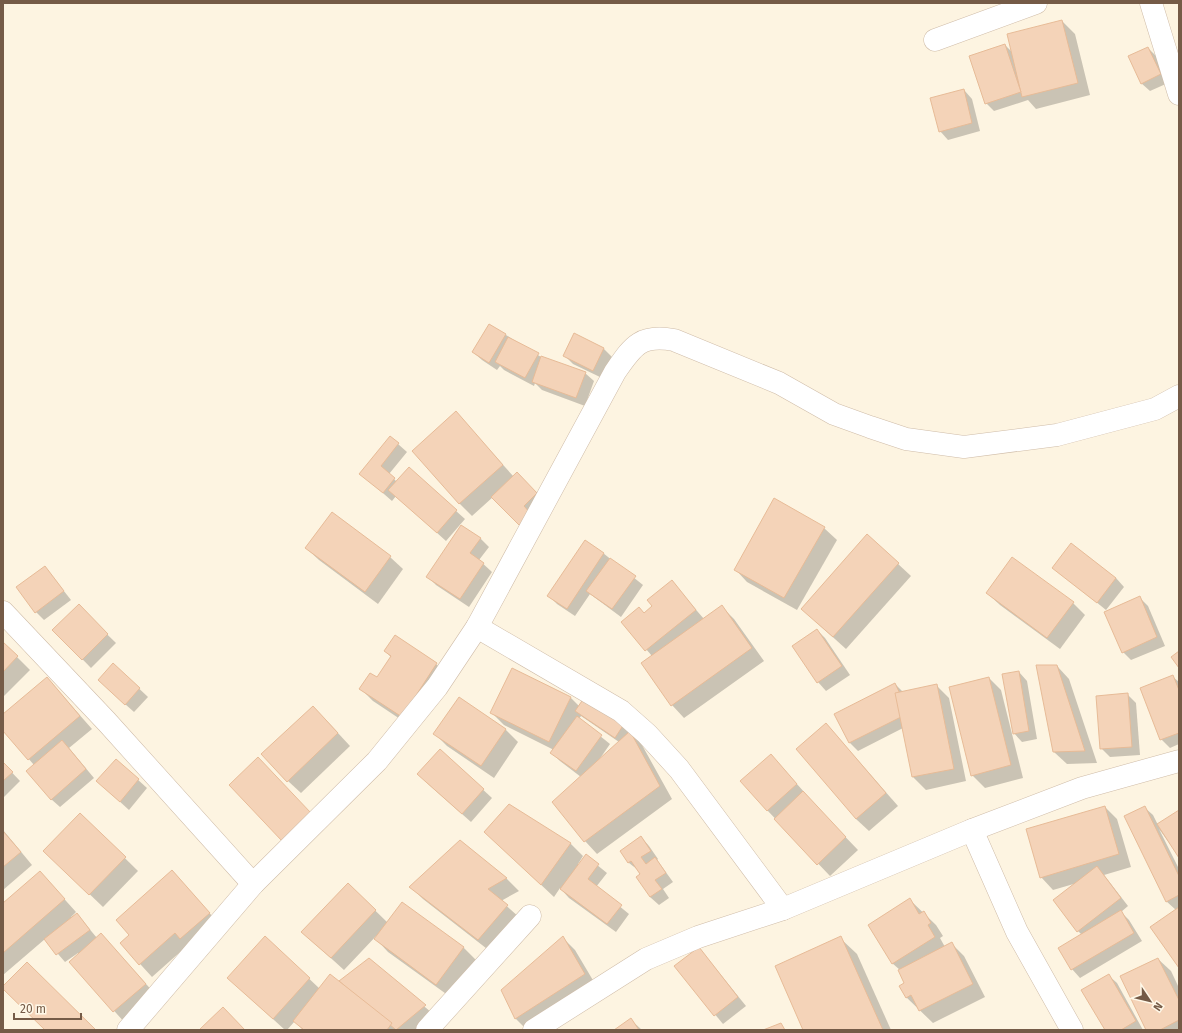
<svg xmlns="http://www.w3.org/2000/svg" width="1182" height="1033" viewBox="0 0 1182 1033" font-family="'Fira Sans',sans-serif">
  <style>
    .shadow { fill: #0003; fill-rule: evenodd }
    .building { fill: #f4d3b8; stroke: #e7bb97 }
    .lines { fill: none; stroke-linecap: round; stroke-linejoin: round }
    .minor-casing { stroke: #cfbca8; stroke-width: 23 }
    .minor { stroke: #fff; stroke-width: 22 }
  </style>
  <rect width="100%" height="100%" fill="#fdf4e1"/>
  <!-- shadow -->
  <g class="shadow">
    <path d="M 1062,21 L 1075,34 L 1090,95 L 1036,109 L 1028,100 L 994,111 L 986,103 L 1005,45 L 1013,53 Z"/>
    <path d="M 1148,48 L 1156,56 L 1168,83 L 1150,91 L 1141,83 Z"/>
    <path d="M 964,90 L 972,99 L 980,131 L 948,140 L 940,131 Z"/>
    <path d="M 490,325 L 541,357 L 585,373 L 594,381 L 585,406 L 542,390 L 535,383 L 534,386 L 504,370 L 500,366 L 497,370 L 482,360 L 473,352 Z"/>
    <path d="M 574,335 L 604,349 L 612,357 L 602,378 L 573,364 L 564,355 Z"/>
    <path d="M 456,413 L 514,477 L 517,474 L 545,502 L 528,533 L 493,497 L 472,516 L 459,503 Z"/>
    <path d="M 398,444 L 407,452 L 389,474 L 397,482 L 409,469 L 465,519 L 446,541 L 396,496 L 392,501 L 361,474 Z"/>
    <path d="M 824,528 L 837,540 L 797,610 L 747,582 L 735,569 Z"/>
    <path d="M 868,536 L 911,576 L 846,649 L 815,621 Z"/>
    <path d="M 480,538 L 489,547 L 479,560 L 492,572 L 469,607 L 436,585 L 428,577 Z"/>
    <path d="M 306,548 L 390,557 L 403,569 L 378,604 L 319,560 Z"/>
    <path d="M 603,553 L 643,585 L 621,617 L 590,594 L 575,616 L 557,604 L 549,596 Z"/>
    <path d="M 45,567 L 71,600 L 44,620 L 36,612 Z"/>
    <path d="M 1053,567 L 1116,578 L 1124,587 L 1106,610 Z"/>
    <path d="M 672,582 L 704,619 L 722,607 L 734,619 L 764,661 L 684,718 L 672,705 L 652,656 L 623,622 L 645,614 L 654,606 Z"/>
    <path d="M 987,593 L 1073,603 L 1085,615 L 1060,649 L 1000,605 Z"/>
    <path d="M 1139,597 L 1148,606 L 1165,646 L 1131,660 L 1123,652 Z"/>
    <path d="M 78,606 L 116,643 L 91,668 L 54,630 Z"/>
    <path d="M 817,630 L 825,638 L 850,675 L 826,691 L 818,682 L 794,646 Z"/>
    <path d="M 3,643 L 30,670 L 3,697 Z"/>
    <path d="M 385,651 L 436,664 L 449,677 L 415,729 L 373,701 L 361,689 L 377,679 L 391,657 Z"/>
    <path d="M 113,664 L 148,697 L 134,712 L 107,688 Z"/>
    <path d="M 1057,666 L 1069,679 L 1097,763 L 1067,764 L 1054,752 Z"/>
    <path d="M 513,669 L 571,698 L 579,706 L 584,699 L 632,733 L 642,745 L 672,799 L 597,854 L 585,841 L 581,777 L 560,761 L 551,752 L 554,750 L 504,725 L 491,712 ZM 581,716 L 619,742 L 599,760 L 610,744 L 579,719 Z"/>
    <path d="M 1019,672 L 1027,681 L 1037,739 L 1022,742 L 1012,731 L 1013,731 Z"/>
    <path d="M 1173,677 L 1179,682 L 1179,744 L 1170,748 L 1161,739 Z"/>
    <path d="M 47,678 L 92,729 L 69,748 L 94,778 L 60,807 L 51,799 L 34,765 L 3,729 L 3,715 Z"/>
    <path d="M 989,678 L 1001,690 L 1023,778 L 985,788 L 972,775 Z"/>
    <path d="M 895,684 L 903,692 L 936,685 L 949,698 L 966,781 L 926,790 L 913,777 L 903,728 L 858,751 L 850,743 L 836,714 Z"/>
    <path d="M 1127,694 L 1136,703 L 1140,755 L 1110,757 L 1101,748 Z"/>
    <path d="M 459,698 L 506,730 L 518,742 L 494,778 L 447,746 L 435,734 Z"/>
    <path d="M 325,719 L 350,746 L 301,793 L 288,781 Z"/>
    <path d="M 826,724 L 898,806 L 869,831 L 856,819 Z"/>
    <path d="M 440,750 L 492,798 L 471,822 L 427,783 Z"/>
    <path d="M 771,755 L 805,793 L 804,794 L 858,850 L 830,876 L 767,810 Z"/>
    <path d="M 116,760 L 147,788 L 129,810 L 106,789 Z"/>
    <path d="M 3,763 L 20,781 L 3,798 Z"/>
    <path d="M 1105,807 L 1117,819 L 1131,867 L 1104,875 L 1128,906 L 1121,912 L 1129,920 L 1142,941 L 1080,978 L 1072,969 L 1082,935 L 1078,931 L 1077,883 L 1053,890 L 1041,877 Z"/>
    <path d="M 1144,807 L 1153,815 L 1158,825 L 1179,811 L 1179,856 L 1159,829 L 1179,869 L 1179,966 L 1176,910 L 1166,901 Z"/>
    <path d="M 80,814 L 138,871 L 103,907 L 57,863 Z"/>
    <path d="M 3,830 L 32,865 L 3,890 Z"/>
    <path d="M 485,832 L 570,843 L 583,856 L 578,864 L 579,865 L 586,856 L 607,873 L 596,887 L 629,914 L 616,932 L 569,898 L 560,888 L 554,897 Z"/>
    <path d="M 641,837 L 649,846 L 658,859 L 657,860 L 673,882 L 663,889 L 669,898 L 659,905 L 650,897 L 638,870 L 629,863 L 621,851 Z"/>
    <path d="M 460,841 L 507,879 L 519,891 L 501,901 L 520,918 L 491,952 L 423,899 L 411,887 Z"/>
    <path d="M 172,871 L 221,926 L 188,945 L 152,977 L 121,943 L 131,935 Z"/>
    <path d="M 40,872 L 76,912 L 71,917 L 72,918 L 77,914 L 97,938 L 101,935 L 158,997 L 126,1024 L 70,962 L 79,954 L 78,953 L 65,962 L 45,939 L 3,975 L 3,905 Z"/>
    <path d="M 348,884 L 388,923 L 463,947 L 476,960 L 449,996 L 388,952 L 376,939 L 378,934 L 344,970 L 302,932 Z"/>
    <path d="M 910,900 L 936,925 L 943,936 L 940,938 L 945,947 L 951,943 L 964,956 L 985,997 L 933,1023 L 906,997 L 905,984 L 900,970 L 892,963 Z"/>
    <path d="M 265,937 L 320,989 L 339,982 L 369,960 L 438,1018 L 424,1030 L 303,1030 L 295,1021 L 287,1030 L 285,1030 L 241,990 Z"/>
    <path d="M 563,938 L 575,950 L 597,987 L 527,1030 L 516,1019 L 502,990 Z"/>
    <path d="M 840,938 L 857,954 L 891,1030 L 805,1030 Z"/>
    <path d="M 699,948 L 746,1006 L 723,1024 L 675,966 Z"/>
    <path d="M 1158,959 L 1171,971 L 1179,988 L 1179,1030 L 1147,1030 Z"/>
    <path d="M 1108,975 L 1117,983 L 1143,1030 L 1106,1030 Z"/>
    <path d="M 631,1020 L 642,1030 L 616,1030 Z"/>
  </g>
  <!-- building -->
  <g class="building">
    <path d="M 1062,20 L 1078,83 L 1022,97 L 1007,34 Z"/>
    <path d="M 1005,44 L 1021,92 L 985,104 L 969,56 Z"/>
    <path d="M 1148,47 L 1161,74 L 1141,84 L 1128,56 Z"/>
    <path d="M 964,89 L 972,123 L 939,132 L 930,98 Z"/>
    <path d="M 489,324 L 506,334 L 489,363 L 472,352 Z"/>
    <path d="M 574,333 L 604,348 L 593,371 L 563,356 Z"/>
    <path d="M 508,337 L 539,353 L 525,378 L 495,362 Z"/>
    <path d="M 541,356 L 586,372 L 576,398 L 532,382 Z"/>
    <path d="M 456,411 L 503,465 L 459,504 L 412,451 Z"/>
    <path d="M 390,436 L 399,443 L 381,466 L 395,478 L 383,493 L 359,474 Z"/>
    <path d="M 409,467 L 457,510 L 437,533 L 388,490 Z"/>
    <path d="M 517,472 L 537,493 L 524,506 L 531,514 L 519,525 L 491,497 Z"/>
    <path d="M 774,498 L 825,527 L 784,598 L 734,570 Z"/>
    <path d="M 332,512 L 391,556 L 365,592 L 305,548 Z"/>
    <path d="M 461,525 L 481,538 L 470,553 L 484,563 L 460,599 L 426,577 Z"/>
    <path d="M 867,534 L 899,563 L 833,637 L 801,609 Z"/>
    <path d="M 585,540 L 604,553 L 567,609 L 547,596 Z"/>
    <path d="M 1071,543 L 1116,578 L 1097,603 L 1052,568 Z"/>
    <path d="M 1012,557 L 1074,602 L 1047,638 L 986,593 Z"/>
    <path d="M 610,558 L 636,576 L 612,609 L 586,591 Z"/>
    <path d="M 45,566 L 64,591 L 35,613 L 16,587 Z"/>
    <path d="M 672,580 L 696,610 L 645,651 L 621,622 L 639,607 L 644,613 L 652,606 L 647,600 Z"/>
    <path d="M 1140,596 L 1157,637 L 1122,653 L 1104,612 Z"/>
    <path d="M 79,604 L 108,634 L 82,660 L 52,630 Z"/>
    <path d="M 722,605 L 752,648 L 671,706 L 641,663 Z"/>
    <path d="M 817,629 L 842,666 L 817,683 L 792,646 Z"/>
    <path d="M 395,635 L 437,663 L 402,717 L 359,689 L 370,673 L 377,677 L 391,656 L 384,651 Z"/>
    <path d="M 3,642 L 18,656 L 3,672 Z"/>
    <path d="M 1179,651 L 1179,668 L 1171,657 Z"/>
    <path d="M 113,663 L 140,688 L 125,705 L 98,680 Z"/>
    <path d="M 1036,665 L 1057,665 L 1085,751 L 1053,752 Z"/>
    <path d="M 512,668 L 571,697 L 549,742 L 490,713 Z"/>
    <path d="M 1019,671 L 1029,731 L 1013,734 L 1002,674 Z"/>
    <path d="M 1173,675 L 1179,690 L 1179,733 L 1160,740 L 1140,688 Z"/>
    <path d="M 47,677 L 80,716 L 28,760 L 3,731 L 3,714 Z"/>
    <path d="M 989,677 L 1011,765 L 971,776 L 949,687 Z"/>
    <path d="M 895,683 L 909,713 L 849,743 L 834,714 Z"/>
    <path d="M 937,684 L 954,769 L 912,777 L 895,693 Z"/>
    <path d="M 1128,693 L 1132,747 L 1100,749 L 1096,696 Z"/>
    <path d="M 459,697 L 506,729 L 481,766 L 433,734 Z"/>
    <path d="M 584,698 L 624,724 L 615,738 L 575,711 Z"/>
    <path d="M 313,706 L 338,733 L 287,782 L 261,754 Z"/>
    <path d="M 577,716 L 602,735 L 576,771 L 550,753 Z"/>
    <path d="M 826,723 L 886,793 L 856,819 L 796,749 Z"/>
    <path d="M 630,731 L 660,786 L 584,842 L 552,802 Z"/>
    <path d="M 62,740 L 86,769 L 51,800 L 26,771 Z"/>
    <path d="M 440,749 L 484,789 L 462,814 L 417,774 Z"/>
    <path d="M 771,754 L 797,784 L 767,811 L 740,781 Z"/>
    <path d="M 258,757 L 311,813 L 282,841 L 229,785 Z"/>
    <path d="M 116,759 L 139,779 L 120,802 L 96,781 Z"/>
    <path d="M 3,762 L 13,772 L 3,781 Z"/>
    <path d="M 803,791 L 846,837 L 817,865 L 774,819 Z"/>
    <path d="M 509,804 L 571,843 L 541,885 L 484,832 Z"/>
    <path d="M 1105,806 L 1119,854 L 1040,878 L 1026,829 Z"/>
    <path d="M 1145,806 L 1179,876 L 1179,895 L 1166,902 L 1124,816 Z"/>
    <path d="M 1179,810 L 1179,858 L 1157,824 Z"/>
    <path d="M 80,813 L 126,857 L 89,895 L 43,851 Z"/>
    <path d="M 3,831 L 21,852 L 3,867 Z"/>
    <path d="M 641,836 L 651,851 L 641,857 L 646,864 L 655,857 L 666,873 L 655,880 L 662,889 L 650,897 L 636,877 L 640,874 L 631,861 L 628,863 L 620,851 Z"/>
    <path d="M 460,840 L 507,878 L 488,889 L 508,905 L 478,940 L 409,887 Z"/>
    <path d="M 586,854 L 599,864 L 588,879 L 622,905 L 607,924 L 560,889 Z"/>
    <path d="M 1097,866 L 1121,898 L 1077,932 L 1053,900 Z"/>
    <path d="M 172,870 L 210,913 L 180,939 L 175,933 L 139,965 L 120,943 L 129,935 L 116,920 Z"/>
    <path d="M 40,871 L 65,899 L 3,953 L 3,903 Z"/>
    <path d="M 348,883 L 376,910 L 331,958 L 301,932 Z"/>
    <path d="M 910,898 L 919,914 L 924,911 L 931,923 L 928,925 L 935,937 L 892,964 L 868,925 Z"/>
    <path d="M 402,902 L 464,947 L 436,985 L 374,939 Z"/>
    <path d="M 1179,907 L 1179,968 L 1150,927 Z"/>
    <path d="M 1121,910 L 1134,933 L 1071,970 L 1058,948 Z"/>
    <path d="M 77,913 L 90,930 L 56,955 L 44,939 Z"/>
    <path d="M 101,933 L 146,984 L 113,1012 L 69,962 Z"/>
    <path d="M 265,936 L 310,978 L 273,1019 L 227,978 Z"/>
    <path d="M 563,936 L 585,974 L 515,1019 L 501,990 Z"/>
    <path d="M 841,936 L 883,1030 L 803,1030 L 775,966 Z"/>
    <path d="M 952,942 L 973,984 L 919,1011 L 911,995 L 906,998 L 899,986 L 904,983 L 898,970 Z"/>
    <path d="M 699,947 L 738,997 L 714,1016 L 674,966 Z"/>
    <path d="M 369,958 L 426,1005 L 396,1030 L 339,981 Z"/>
    <path d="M 1158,958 L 1179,1000 L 1179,1020 L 1160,1030 L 1146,1030 L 1120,976 Z"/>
    <path d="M 27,962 L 96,1030 L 45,1030 L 3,989 L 3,986 Z"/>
    <path d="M 330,974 L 392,1023 L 387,1030 L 304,1030 L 293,1021 Z"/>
    <path d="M 1109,974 L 1136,1021 L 1121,1030 L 1105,1030 L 1081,990 Z"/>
    <path d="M 223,1007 L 245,1030 L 199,1030 Z"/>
    <path d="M 631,1018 L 639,1030 L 614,1030 Z"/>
    <path d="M 781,1023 L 785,1030 L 763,1030 Z"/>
  </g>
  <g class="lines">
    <!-- minor casing -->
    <g class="minor-casing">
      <g id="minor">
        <path d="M 1151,3 L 1179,94"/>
        <path d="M 935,40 L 1036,3"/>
        <path d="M 3,612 L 107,722 L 253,884"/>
        <path d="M 477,627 L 621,711 L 647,734 L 679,769 L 783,909"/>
        <path d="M 972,830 L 1017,932 L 1072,1030"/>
        <path d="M 128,1030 L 253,884 L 377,761 L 437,687 L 477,627 L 615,372 C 633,346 640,334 674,340 L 779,383 L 834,414 L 870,427 L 906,439 L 964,447 L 1057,435 L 1155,409 L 1179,396"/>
        <path d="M 427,1030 L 530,916"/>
        <path d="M 534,1030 L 646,959 L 698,937 L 783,909 L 972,830 L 1082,788 L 1179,761"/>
      </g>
    </g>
    <!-- minor -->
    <use href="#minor" class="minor"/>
  </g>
  <!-- border -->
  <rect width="1182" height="1033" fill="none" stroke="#755b47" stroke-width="8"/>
  <!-- north arrow -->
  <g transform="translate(1150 1001) rotate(125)" stroke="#fff8e8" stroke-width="3" paint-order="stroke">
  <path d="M0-3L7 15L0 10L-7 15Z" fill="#755b47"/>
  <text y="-6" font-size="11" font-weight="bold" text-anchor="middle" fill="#755b47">N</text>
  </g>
  <!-- scale -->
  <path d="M14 1013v6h67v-6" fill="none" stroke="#755b47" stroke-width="2"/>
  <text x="20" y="1013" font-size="12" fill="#755b47" stroke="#fff8e8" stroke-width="3" paint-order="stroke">20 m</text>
</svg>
